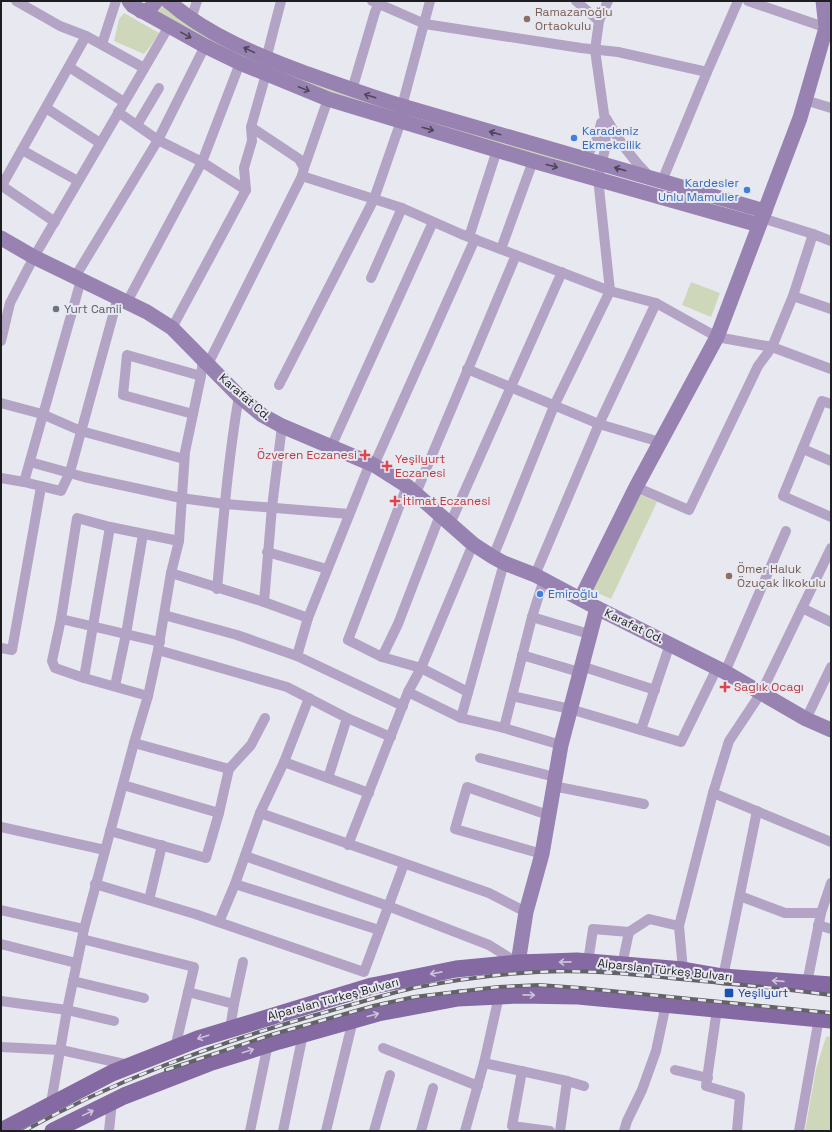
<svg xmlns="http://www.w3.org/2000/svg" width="832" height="1132" viewBox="0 0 832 1132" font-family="'Space Grotesk',sans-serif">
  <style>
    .green { fill: #cfd7ba }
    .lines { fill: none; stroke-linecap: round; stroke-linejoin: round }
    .street { stroke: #b3a4c5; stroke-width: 10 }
    .secondary { stroke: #9882b1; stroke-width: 15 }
    .primary { stroke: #8569a3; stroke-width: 17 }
    .rail-casing { stroke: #626366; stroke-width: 4 }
    .rail { stroke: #e8e9f0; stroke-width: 2.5; stroke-dasharray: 8; stroke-linecap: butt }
    .oneway { stroke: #4e465a }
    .oneway2 { stroke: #cac3d9 }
    .education-dot { fill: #8d6e63; stroke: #e8e9f0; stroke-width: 1.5 }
    .shop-dot { fill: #3f7fe0; stroke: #e8e9f0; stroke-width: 1.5 }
    .worship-dot { fill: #6b7280; stroke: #e8e9f0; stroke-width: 1.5 }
    .health-dot { fill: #e0444e; stroke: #e8e9f0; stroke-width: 1.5 }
    .transit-dot { fill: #1a4fb4; stroke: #e8e9f0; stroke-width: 1.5 }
    .labels { text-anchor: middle; stroke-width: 4; stroke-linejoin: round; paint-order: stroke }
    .education-label { font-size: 12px; fill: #785e54; stroke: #e8e9f0; text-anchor: start }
    .shop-label { font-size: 12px; fill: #366cbe; stroke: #e8e9f0; text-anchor: start }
    .worship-label { font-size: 12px; fill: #5b616d; stroke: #e8e9f0; text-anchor: start }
    .street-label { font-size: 12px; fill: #1d1e20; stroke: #e8e9f0 }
    .health-label { font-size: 12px; fill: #be3a42; stroke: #e8e9f0; text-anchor: start }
    .transit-label { font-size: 12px; fill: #164399; stroke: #e8e9f0; text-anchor: start }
  </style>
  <rect width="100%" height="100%" fill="#e8e9f0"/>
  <!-- green -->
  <g class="green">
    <path d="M 163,1 L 208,36 L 594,168 L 593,173 L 292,80 L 243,59 L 156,12 Z"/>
    <path d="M 124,13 L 159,33 L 152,44 L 144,54 L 114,41 L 119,19 Z"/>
    <path d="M 691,282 L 720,293 L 711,317 L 682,305 Z"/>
    <path d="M 639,494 L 657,502 L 611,599 L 591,590 Z"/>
    <path d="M 831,1036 L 831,1131 L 805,1131 L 816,1069 L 826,1037 Z"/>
  </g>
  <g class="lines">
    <!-- street -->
    <g class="street">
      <path d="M 16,1 L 60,26 L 86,36 L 144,68"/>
      <path d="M 372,1 L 425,24 L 581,48 L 618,52 L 707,72 L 738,1"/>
      <path d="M 576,1 L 599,21"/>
      <path d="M 748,1 L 830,29"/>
      <path d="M 191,19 L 197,1"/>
      <path d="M 102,44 L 116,1"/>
      <path d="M 266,59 L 281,1"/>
      <path d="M 69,67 L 124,102"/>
      <path d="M 352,90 L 375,12 L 380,1"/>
      <path d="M 805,100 L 831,108"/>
      <path d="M 402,106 L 430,1"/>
      <path d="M 46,108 L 100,143"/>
      <path d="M 118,112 L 158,140 L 202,162 L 246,190"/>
      <path d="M 606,118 C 618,140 631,158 649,176"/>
      <path d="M 137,125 L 159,88"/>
      <path d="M 22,150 L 78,181"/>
      <path d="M 579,157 C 594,152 598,138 601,123"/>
      <path d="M 304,168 L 328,99"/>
      <path d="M 302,176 L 402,208 L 461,234 L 610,291 L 656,303 L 717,337 L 772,347 L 831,369"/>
      <path d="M 662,181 L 707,72"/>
      <path d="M 2,186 L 55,222"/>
      <path d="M 1,187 L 86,36"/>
      <path d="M 762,218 L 813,234 L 831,241"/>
      <path d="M 469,237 L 497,150"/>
      <path d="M 501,249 L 533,161"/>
      <path d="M 75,277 L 158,140 L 205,46"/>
      <path d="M 371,278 L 402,208"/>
      <path d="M 793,296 L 831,309"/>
      <path d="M 127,302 L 202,162 L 240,63"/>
      <path d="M 172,328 L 246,190 L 244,168 L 252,141 L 251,127 L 266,74"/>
      <path d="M 1,341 L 10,303 L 34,257 L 169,26"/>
      <path d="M 208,364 L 302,176 L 304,168 L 299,159 L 251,127"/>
      <path d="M 467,369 L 599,424 L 660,442"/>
      <path d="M 279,385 L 374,199 L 401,121"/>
      <path d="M 1,403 L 42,414 L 81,431 L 184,459"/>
      <path d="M 831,404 L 822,401 L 783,496 L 831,517"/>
      <path d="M 193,414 L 123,395 L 127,355 L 201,376"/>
      <path d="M 331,447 L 433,222"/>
      <path d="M 803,449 L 831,461"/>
      <path d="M 30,462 L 84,477 L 181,498 L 225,504 L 349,514"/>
      <path d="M 374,465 L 475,239"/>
      <path d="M 1,478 L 24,482 L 61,491 L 70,472 L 118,297"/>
      <path d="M 24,482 L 81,280"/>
      <path d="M 407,486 L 348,640 L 382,657 L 421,668 L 468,692"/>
      <path d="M 636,487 L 689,510 L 758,366 L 772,347 L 793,296 L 813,234"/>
      <path d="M 416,493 L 516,255"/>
      <path d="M 450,524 L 562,272"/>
      <path d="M 267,552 L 327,569"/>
      <path d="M 493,557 L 554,406 L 610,291 L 598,178 L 605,149 L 606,128 L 595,50 L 599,21 L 608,1"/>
      <path d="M 171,573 L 264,602 L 308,618"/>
      <path d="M 535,575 L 599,424 L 656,303"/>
      <path d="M 217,589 C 223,524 228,459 239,396"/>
      <path d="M 264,602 L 272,507 L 282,426"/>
      <path d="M 802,608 L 831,622"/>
      <path d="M 164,615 L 237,635 L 297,656 L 403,706"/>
      <path d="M 532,617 L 589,634"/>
      <path d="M 61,619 L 160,642"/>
      <path d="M 1,648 L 12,650 L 41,487"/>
      <path d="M 158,650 L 287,687 L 347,718 L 391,737"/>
      <path d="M 522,655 L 579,672"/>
      <path d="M 297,656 L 308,618 L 370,463"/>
      <path d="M 382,657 L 398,624 L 440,515"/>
      <path d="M 581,666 L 655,690"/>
      <path d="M 725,672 L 786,531"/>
      <path d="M 84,678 L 55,668 L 52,661 L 61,619 L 77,518 L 110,527"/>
      <path d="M 115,686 L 126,634 L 143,534"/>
      <path d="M 408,692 L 461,718 L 504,728 L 561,745"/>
      <path d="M 148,696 L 84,678 L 110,527 L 179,541"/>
      <path d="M 512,696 L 570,709 L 681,742 L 717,668"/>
      <path d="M 461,718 L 504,563"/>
      <path d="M 806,719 L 831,667"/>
      <path d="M 504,728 L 532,617 L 544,579"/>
      <path d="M 641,730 L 670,644"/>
      <path d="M 134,743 L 229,769"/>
      <path d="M 480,758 L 555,777"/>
      <path d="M 284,762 L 369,793"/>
      <path d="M 328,778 L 347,718"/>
      <path d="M 123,785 L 219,813"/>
      <path d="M 553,786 L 644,804"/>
      <path d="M 713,793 L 831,842"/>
      <path d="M 260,813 L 489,893 L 526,912"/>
      <path d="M 1,827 L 105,850"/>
      <path d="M 110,831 L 206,858 L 219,813 L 229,769 L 251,745 L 265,718"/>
      <path d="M 348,845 L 408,692 L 421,668 L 473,544"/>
      <path d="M 542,854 L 455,829 L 467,787 L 548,815"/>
      <path d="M 245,856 L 388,906 L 489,945 L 518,963"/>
      <path d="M 95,884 L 195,914 L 364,972 L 404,864"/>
      <path d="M 235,884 L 379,930"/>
      <path d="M 740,896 L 785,913 L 821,913"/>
      <path d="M 149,900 L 162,845"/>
      <path d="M 1,910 L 84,929"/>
      <path d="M 219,922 L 235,884 L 260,813 L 284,762 L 309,698"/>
      <path d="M 818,925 L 831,929"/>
      <path d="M 82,939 L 194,967 L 175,1048"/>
      <path d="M 1,944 L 76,963"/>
      <path d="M 588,962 L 593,929 L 629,932 L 649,919 L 679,926"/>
      <path d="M 622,965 L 629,932"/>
      <path d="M 683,970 L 679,926 L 713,793 L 729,741 L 761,693 L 831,548"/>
      <path d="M 723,977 L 757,811"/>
      <path d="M 73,981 L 144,998"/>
      <path d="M 807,983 L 821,913 L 831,883"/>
      <path d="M 188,992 L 234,1004 L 230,1029"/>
      <path d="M 1,1001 L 67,1010 L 114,1021"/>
      <path d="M 234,1004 L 243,962"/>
      <path d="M 717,1009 L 706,1086 L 740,1096 L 737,1131"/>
      <path d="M 1,1047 L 61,1050 L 129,1065"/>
      <path d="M 383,1048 L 478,1086"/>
      <path d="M 484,1063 L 567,1081 L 584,1086"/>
      <path d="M 675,1070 L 708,1078"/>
      <path d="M 522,1071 L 512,1126 L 550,1131"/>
      <path d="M 51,1103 L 67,1010 L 84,929 L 134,743 L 148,696 L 158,650 L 171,573 L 179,541 L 185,452 L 201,376 L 203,359"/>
      <path d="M 109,1131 L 112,1102"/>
      <path d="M 250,1131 L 268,1044"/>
      <path d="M 283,1131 L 303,1034"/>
      <path d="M 326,1131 L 353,1020"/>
      <path d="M 374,1131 L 390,1075"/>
      <path d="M 421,1131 L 433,1088"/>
      <path d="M 465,1131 L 484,1063 L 499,996"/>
      <path d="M 560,1131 L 567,1081"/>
      <path d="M 624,1131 L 627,1121 L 642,1090 L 656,1051 L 666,1004"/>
      <path d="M 799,1131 L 819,1018"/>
    </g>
    <!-- secondary -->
    <g class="secondary">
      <path d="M 129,1 L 133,6 L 205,46 L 240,63 L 328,99 L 533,161 L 759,225"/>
      <path d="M 168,1 C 207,35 257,55 305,73 C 337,84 369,96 402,106 L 765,211"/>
      <path d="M 141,11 L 149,10 L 156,1"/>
      <path d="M 1,238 L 34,257 L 147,312 L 172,328 L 239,396 L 262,415 L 282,426 L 374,465 L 407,486 L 473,544 L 493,557 L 504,563 L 535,575 L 597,608 L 725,672 L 806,719 L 831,730"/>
      <path d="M 581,598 L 636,487 L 717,337 L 800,118 L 826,28 L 823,1"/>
      <path d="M 518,963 L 526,912 L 542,854 L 561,745 L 597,608"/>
    </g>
    <!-- primary -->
    <g class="primary">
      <path d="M 1,1131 L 112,1073 L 198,1039 L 372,986 L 456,969 L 518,963 L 577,961 L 683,970 L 723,977 L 831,985"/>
      <path d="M 53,1131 L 124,1096 L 209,1063 L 279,1041 L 378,1013 L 458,998 L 520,995 L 578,996 L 831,1020"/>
    </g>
    <!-- rail casing -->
    <g class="rail-casing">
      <g id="rail">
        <path d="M 166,1070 L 274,1034 L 373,1006 L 414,997 L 498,987 L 539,985 L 581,988 L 831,1013"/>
        <path d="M 24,1131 C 115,1080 212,1045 312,1016 C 345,1007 379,996 413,988 C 454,980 496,974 538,972 C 593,969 647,976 701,981 C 745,985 788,989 831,995"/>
      </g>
    </g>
    <!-- rail -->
    <use href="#rail" class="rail"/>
  </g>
  <!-- one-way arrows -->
  <defs><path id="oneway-shaft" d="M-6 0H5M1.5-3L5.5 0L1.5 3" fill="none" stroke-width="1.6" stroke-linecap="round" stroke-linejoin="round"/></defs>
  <g class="oneway">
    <use href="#oneway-shaft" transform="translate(186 35) rotate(29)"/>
    <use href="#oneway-shaft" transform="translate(249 50) rotate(-154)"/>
    <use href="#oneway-shaft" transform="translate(304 89) rotate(22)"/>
    <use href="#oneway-shaft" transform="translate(370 96) rotate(-162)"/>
    <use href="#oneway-shaft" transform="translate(428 129) rotate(16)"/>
    <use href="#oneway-shaft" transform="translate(495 133) rotate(-164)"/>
    <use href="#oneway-shaft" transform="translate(552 166) rotate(15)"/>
    <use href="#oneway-shaft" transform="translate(620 169) rotate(-164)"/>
  </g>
  <g class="oneway2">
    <use href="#oneway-shaft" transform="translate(565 962) rotate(179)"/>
    <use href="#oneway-shaft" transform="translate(436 973) rotate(169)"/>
    <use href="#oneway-shaft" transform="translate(778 981) rotate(-176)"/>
    <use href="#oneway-shaft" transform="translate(529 995) rotate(1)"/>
    <use href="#oneway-shaft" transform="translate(373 1015) rotate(-15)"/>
    <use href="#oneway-shaft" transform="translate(203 1037) rotate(162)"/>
    <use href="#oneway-shaft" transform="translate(248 1051) rotate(-18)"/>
    <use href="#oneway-shaft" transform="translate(88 1113) rotate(-26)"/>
  </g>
  <!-- markers -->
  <g class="education-dot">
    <circle cx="527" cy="19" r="4"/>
    <circle cx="729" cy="576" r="4"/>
  </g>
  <g class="shop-dot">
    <circle cx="574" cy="138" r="4"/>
    <circle cx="747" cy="190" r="4"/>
    <circle cx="540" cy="594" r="4"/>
  </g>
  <circle class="worship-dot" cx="56" cy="309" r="4"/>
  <g class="health-dot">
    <path d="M363 449h4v4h4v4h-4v4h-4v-4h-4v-4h4z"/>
    <path d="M385 460h4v4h4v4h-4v4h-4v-4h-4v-4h4z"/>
    <path d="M393 495h4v4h4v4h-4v4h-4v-4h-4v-4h4z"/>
    <path d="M723 681h4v4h4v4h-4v4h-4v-4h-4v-4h4z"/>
  </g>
  <rect class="transit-dot" x="724" y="988" width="10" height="10" rx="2"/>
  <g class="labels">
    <!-- education labels -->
    <g class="education-label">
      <text x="535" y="16">Ramazanoğlu<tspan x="535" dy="14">Ortaokulu</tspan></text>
      <text x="737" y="573">Ömer Haluk<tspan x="737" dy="14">Özuçak İlkokulu</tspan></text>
    </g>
    <!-- shop labels -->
    <g class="shop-label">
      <text x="582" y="135">Karadeniz<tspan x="582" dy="14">Ekmekcilik</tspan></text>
      <text x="739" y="187" text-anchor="end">Kardesler<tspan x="739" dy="14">Unlu Mamuller</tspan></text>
      <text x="548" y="598">Emiroğlu</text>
    </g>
    <!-- worship labels -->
    <g class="worship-label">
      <text x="64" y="313">Yurt Camii</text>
    </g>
    <!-- street labels -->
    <g class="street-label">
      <text transform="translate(245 397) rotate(41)" y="4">Karafat Cd.</text>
      <text transform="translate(634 626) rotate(26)" y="4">Karafat Cd.</text>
      <text transform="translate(665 970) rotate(6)" y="4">Alparslan Türkeş Bulvarı</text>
      <text transform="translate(333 999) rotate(-15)" y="4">Alparslan Türkeş Bulvarı</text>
    </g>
    <!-- health labels -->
    <g class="health-label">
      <text x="357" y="459" text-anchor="end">Özveren Eczanesi</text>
      <text x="395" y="463">Yeşilyurt<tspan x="395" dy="14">Eczanesi</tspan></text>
      <text x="403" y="505">İtimat Eczanesi</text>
      <text x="734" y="691">Saglık Ocagı</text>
    </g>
    <!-- transit labels -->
    <g class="transit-label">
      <text x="738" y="997">Yeşilyurt</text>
    </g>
  </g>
  <!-- border -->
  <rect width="832" height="1132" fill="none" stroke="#1d1e20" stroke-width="4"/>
</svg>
